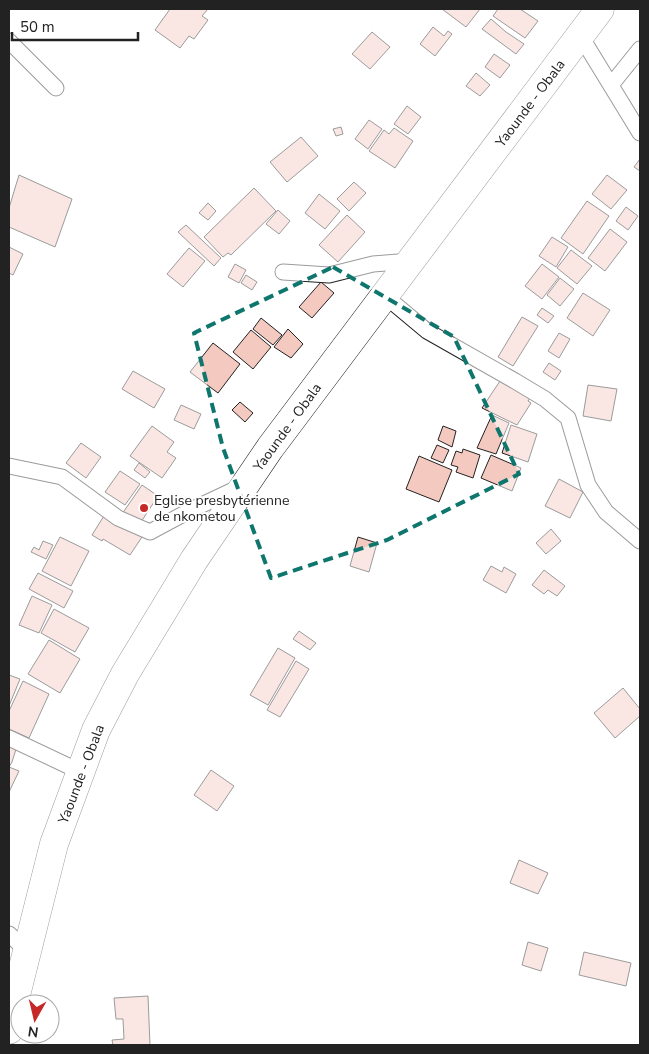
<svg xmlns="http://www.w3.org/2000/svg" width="649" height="1054" viewBox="0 0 649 1054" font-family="'Nunito Sans',sans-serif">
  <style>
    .building { fill: #f3c9c0; stroke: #222 }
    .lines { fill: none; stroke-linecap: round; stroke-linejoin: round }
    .street-casing { stroke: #222; stroke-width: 17 }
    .highway-casing { stroke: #222; stroke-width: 29 }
    .street { stroke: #fff; stroke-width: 15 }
    .highway { stroke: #fff; stroke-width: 28 }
    .marked { fill: none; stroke: #0f766e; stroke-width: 4; stroke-dasharray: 10 6; stroke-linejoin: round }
    .poi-dot { fill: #c62828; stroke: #fff; stroke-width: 2 }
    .labels { text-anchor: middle; stroke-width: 4; stroke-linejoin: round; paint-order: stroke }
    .street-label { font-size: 14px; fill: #222; stroke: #fff }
    .poi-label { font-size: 14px; fill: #222; stroke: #fff; text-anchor: start }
  </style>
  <rect width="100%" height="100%" fill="#fff"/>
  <!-- building -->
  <g class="building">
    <path d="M 170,9 L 208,9 L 202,16 L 208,20 L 194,39 L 189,36 L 180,48 L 155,30 Z"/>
    <path d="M 442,9 L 480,9 L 466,27 Z"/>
    <path d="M 498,9 L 520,9 L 538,21 L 525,38 L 493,16 Z"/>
    <path d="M 491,19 L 506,32 L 524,44 L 516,54 L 482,29 Z"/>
    <path d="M 433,27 L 444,36 L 448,31 L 452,34 L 435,56 L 420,44 Z"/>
    <path d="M 372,32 L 390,47 L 370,69 L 352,54 Z"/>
    <path d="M 494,54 L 510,65 L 500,78 L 485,67 Z"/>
    <path d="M 476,73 L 490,85 L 480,96 L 466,86 Z"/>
    <path d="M 407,106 L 421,117 L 408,134 L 394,124 Z"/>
    <path d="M 369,120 L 382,129 L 368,149 L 355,139 Z"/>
    <path d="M 341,127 L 343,134 L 336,136 L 333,129 Z"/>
    <path d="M 394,128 L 413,141 L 395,168 L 369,151 L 384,130 L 389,134 Z"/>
    <path d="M 301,137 L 318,156 L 287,182 L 270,162 Z"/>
    <path d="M 640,159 L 640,171 L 634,167 Z"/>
    <path d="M 19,175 L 72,199 L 55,247 L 9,227 L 9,208 Z"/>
    <path d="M 607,175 L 627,190 L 611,209 L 592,194 Z"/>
    <path d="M 354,182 L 366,193 L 349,211 L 337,199 Z"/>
    <path d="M 254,188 L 276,211 L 231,255 L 228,253 L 223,257 L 204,237 Z"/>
    <path d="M 319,194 L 340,211 L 325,229 L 305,213 Z"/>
    <path d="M 587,201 L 609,216 L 583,254 L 561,238 Z"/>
    <path d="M 208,203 L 216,211 L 208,220 L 199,213 Z"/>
    <path d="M 626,207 L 638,216 L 628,230 L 616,221 Z"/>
    <path d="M 278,210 L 290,221 L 279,234 L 266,224 Z"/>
    <path d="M 347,215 L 365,232 L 338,262 L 319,245 Z"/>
    <path d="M 186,225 L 221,258 L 214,266 L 178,232 Z"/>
    <path d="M 610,229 L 627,242 L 605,271 L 588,258 Z"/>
    <path d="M 552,237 L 568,247 L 556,267 L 539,256 Z"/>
    <path d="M 9,247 L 23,254 L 13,275 L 9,273 Z"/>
    <path d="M 189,248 L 205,261 L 183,287 L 167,274 Z"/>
    <path d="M 571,250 L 592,266 L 577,284 L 557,268 Z"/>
    <path d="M 235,264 L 246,270 L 239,283 L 228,277 Z"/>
    <path d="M 542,264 L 559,277 L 542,299 L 525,286 Z"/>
    <path d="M 246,275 L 257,282 L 252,290 L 241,283 Z"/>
    <path d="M 560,278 L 574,289 L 560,306 L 547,295 Z"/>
    <path d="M 321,282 L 334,293 L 312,318 L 299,307 Z"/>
    <path d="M 583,293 L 610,310 L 593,336 L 567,318 Z"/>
    <path d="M 542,308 L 554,316 L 548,323 L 537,315 Z"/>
    <path d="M 522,317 L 538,326 L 513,366 L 498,357 Z"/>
    <path d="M 261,318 L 282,335 L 273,345 L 253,329 Z"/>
    <path d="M 288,329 L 303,344 L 291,358 L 274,347 Z"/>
    <path d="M 251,330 L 271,347 L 253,369 L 233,352 Z"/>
    <path d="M 559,333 L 570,339 L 559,358 L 548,351 Z"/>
    <path d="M 213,343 L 240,364 L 218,393 L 190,372 Z"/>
    <path d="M 549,363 L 561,371 L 555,380 L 543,372 Z"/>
    <path d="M 133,371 L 165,389 L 154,408 L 122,389 Z"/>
    <path d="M 502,378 L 531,396 L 528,401 L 531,403 L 517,425 L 482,408 Z"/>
    <path d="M 588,385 L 617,389 L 611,421 L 583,416 Z"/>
    <path d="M 240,402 L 253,413 L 245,422 L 232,410 Z"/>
    <path d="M 181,405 L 201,414 L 194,429 L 174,420 Z"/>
    <path d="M 492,415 L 509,423 L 496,454 L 477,448 Z"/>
    <path d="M 511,425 L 537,434 L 528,462 L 502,453 Z"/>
    <path d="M 152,426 L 174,442 L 167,452 L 176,458 L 162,478 L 130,456 Z"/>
    <path d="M 443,426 L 456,431 L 452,447 L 438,440 Z"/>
    <path d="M 81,443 L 101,457 L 86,478 L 66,463 Z"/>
    <path d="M 437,445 L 449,450 L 443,463 L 431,458 Z"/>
    <path d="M 463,449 L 480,455 L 473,478 L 456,472 L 458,467 L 451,465 L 456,451 L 462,453 Z"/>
    <path d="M 491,455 L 521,468 L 512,491 L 481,478 Z"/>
    <path d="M 419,456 L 452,470 L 439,502 L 406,489 Z"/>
    <path d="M 139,463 L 150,472 L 145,478 L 134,470 Z"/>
    <path d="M 120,471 L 140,484 L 125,505 L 105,492 Z"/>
    <path d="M 559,479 L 583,492 L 570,518 L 545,506 Z"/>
    <path d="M 142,485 L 158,496 L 139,525 L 122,514 Z"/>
    <path d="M 107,511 L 142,537 L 130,555 L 103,539 L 102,541 L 92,535 Z"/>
    <path d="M 551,529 L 561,541 L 546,554 L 536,543 Z"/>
    <path d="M 60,537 L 89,551 L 71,586 L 42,571 Z"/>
    <path d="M 358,537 L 377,543 L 369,572 L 350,566 Z"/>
    <path d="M 43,541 L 53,545 L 46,559 L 31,552 L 34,547 L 39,550 Z"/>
    <path d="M 491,566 L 502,572 L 504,567 L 516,574 L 506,593 L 483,580 Z"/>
    <path d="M 544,570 L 565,586 L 557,596 L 548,590 L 544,594 L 532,585 Z"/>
    <path d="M 38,573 L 73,591 L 64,608 L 29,589 Z"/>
    <path d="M 32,596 L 52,605 L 39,633 L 19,625 Z"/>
    <path d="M 54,609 L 89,628 L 75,652 L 41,633 Z"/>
    <path d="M 299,631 L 316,643 L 310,650 L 293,639 Z"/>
    <path d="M 49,640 L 80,659 L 60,693 L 28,674 Z"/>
    <path d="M 278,648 L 295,658 L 268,705 L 250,695 Z"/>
    <path d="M 296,661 L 309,669 L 280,717 L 267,710 Z"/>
    <path d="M 9,675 L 20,679 L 9,706 Z"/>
    <path d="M 23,681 L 49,694 L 29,738 L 9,729 L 9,711 Z"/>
    <path d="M 623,688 L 640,709 L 640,716 L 615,738 L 594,713 Z"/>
    <path d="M 9,742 L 17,746 L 12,762 L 9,767 Z"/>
    <path d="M 9,767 L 19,771 L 9,792 Z"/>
    <path d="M 211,770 L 234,786 L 217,811 L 194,795 Z"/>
    <path d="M 519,860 L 548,873 L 538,894 L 510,883 Z"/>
    <path d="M 528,942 L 548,948 L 541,971 L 522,965 Z"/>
    <path d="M 584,952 L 631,963 L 626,986 L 579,975 Z"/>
    <path d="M 148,996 L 150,1045 L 113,1045 L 112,1040 L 124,1039 L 123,1019 L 116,1019 L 114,998 Z"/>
  </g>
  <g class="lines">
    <!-- street casing -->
    <g class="street-casing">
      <g id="street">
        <path d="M 580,35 L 640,133"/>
        <path d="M 9,41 L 56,88"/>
        <path d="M 611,85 L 640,49"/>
        <path d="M 283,272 L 329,275 L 373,264 L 411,261"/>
        <path d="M 385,296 L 427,331 L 515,381 L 545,399 L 568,418 L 588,485 L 606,512 L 640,541"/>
        <path d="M 9,466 L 62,477 L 118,518 L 150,532 L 191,510 L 240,487"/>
        <path d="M 9,738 L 81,772"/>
        <path d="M 9,934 L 27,951"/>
      </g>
    </g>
    <!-- highway casing -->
    <g class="highway-casing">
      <path id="highway" d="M 9,1030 L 12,1011 L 54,844 L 96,730 L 125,674 L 194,560 L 270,448 L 600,9"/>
    </g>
    <!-- street -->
    <use href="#street" class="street"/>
    <!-- highway -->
    <use href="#highway" class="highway"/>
  </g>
  <!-- marked area -->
  <path d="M0 0H649V1054H0ZM 333,267 L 454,337 L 519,474 L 387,540 L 271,578 L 223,448 L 194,333 Z" fill="#fff" fill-opacity=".55" fill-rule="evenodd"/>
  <path class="marked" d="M 333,267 L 454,337 L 519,474 L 387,540 L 271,578 L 223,448 L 194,333 Z"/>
  <!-- markers -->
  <circle class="poi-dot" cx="144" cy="508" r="5"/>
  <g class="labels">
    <!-- street labels -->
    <g class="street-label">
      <text transform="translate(530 103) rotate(-53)" y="5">Yaounde - Obala</text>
      <text transform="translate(287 427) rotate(-54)" y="5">Yaounde - Obala</text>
      <text transform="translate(81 774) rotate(-69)" y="5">Yaounde - Obala</text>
    </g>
    <!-- poi labels -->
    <g class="poi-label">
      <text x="154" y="505">Eglise presbytérienne<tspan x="154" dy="16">de nkometou</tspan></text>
    </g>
  </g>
  <!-- border -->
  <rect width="649" height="1054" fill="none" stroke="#222222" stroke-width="20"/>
  <!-- north arrow -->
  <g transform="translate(35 1019) rotate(188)"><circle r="24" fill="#ffffff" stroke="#a7a7a7"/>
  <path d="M0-4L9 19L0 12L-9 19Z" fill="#c62828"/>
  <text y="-8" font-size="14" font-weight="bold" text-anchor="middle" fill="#222222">N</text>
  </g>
  <!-- scale -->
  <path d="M12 32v8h126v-8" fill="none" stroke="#222222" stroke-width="2.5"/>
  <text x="20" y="32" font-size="15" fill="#222222" stroke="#ffffff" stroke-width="4" paint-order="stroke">50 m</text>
</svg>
